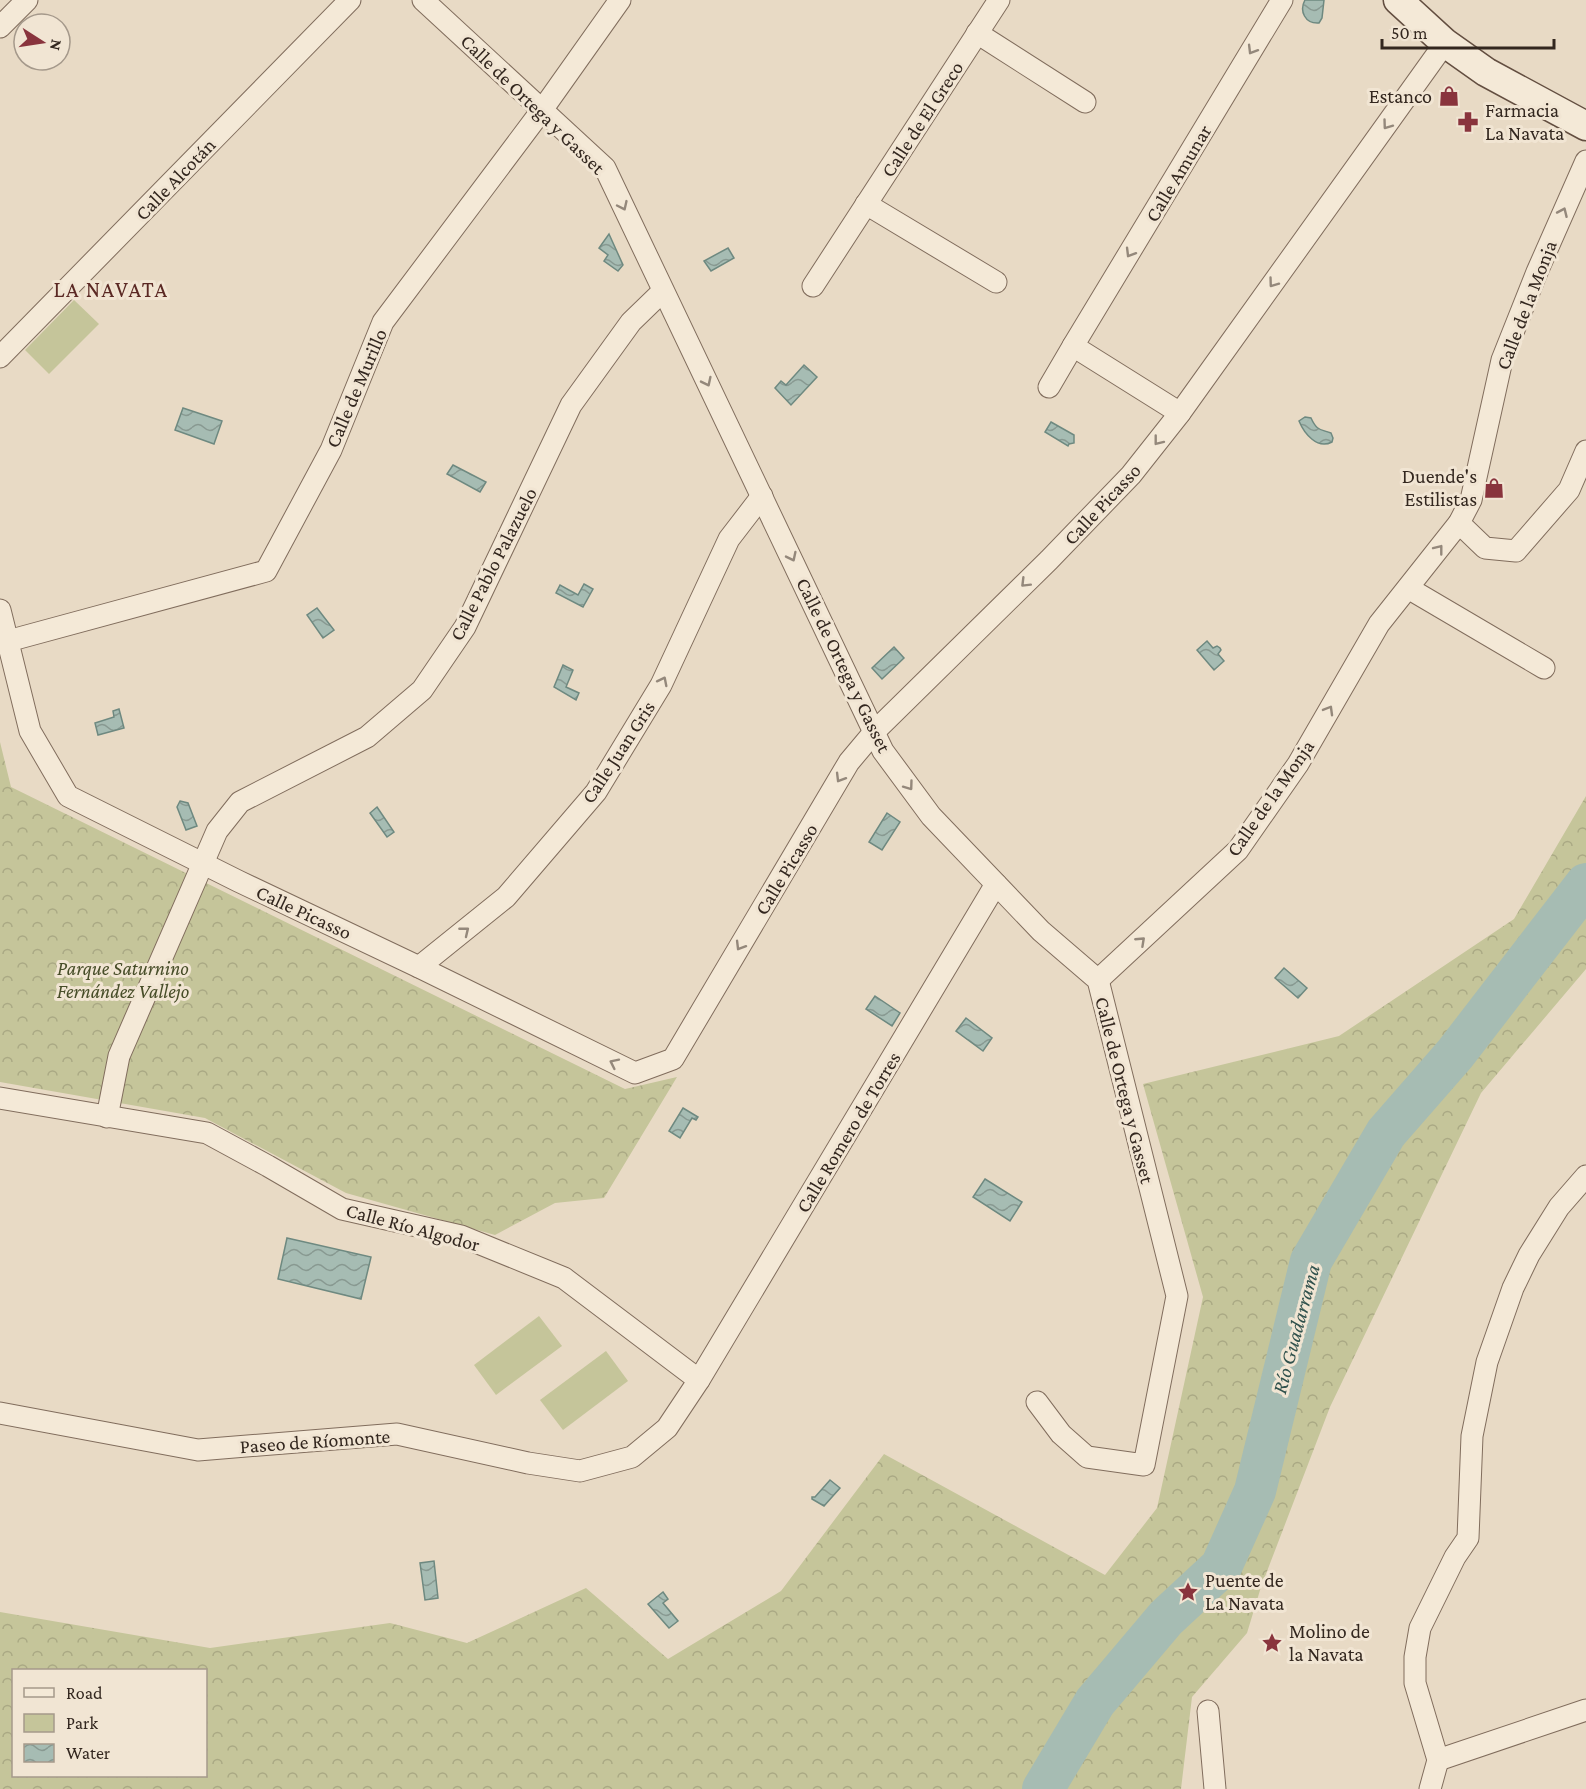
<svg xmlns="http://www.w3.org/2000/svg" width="1586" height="1789" viewBox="0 0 1586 1789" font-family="'Crimson Pro',serif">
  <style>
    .green { fill: #c5c59a }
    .forest { fill: url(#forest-crowns); fill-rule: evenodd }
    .water { fill: url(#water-waves); stroke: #6e8980; stroke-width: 1.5 }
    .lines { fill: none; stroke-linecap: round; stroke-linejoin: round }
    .river { stroke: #a6bcb3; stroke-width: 42 }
    .minor-casing { stroke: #816d5d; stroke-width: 23 }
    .secondary-casing { stroke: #634e40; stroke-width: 31 }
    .minor { stroke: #f4e9d7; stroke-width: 21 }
    .secondary { stroke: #f4e9d7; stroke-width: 28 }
    .oneway { stroke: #94887b }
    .labels { text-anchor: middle; stroke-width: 6; stroke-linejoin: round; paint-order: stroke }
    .poi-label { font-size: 20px; fill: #33271f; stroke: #f1e5d3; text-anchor: start }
    .street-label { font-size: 20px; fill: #33271f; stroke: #f1e5d3 }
    .park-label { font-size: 20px; font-style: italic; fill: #474d28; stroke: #f1e5d3 }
    .water-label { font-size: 21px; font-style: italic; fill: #30514c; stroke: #f1e5d3 }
    .quarter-label { font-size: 22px; letter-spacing: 1.5px; fill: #5b2924; stroke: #f1e5d3 }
  </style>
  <defs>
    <pattern id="forest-crowns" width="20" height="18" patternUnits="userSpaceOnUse" patternTransform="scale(1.5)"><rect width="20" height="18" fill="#c5c59a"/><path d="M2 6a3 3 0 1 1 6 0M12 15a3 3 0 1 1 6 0" fill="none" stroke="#aaa984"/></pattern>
    <pattern id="water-waves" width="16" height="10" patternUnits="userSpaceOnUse" patternTransform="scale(1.5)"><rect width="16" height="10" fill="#a6bcb3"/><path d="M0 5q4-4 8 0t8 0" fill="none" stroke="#889991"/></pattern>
  </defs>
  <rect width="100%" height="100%" fill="#e8dac5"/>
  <!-- green -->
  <g class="green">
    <path d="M 74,300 L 99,324 L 49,374 L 25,350 Z"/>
    <path d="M 539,1316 L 562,1346 L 496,1395 L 474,1365 Z"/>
    <path d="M 606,1351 L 628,1381 L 563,1430 L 540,1400 Z"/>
  </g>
  <!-- forest -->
  <g class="forest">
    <path d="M 0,742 L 11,787 L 625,1089 L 677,1077 L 604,1198 L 555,1203 L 495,1235 L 346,1193 L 205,1118 L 0,1082 Z"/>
    <path d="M 1586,796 L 1586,969 L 1481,1093 L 1330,1407 L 1261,1587 L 1247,1633 L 1192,1697 L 1181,1789 L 0,1789 L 0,1612 L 210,1648 L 390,1623 L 467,1643 L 586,1588 L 668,1659 L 781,1591 L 884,1454 L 1105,1575 L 1157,1508 L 1203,1297 L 1143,1084 L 1339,1036 L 1514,919 ZM 206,1670 L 206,1776 L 14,1776 L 14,1670 Z"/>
  </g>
  <!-- water -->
  <g class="water">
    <path d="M 1305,0 L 1324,0 L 1322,18 L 1319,23 C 1305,24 1299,11 1305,0 Z"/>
    <path d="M 609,234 L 623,265 L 618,271 L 604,261 L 608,255 L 599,248 Z"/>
    <path d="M 728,248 L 734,258 L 711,271 L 704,261 Z"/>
    <path d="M 804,365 L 817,377 L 791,405 L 775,388 L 781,381 L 786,385 Z"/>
    <path d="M 183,408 L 222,421 L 214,444 L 175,430 Z"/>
    <path d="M 1305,417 L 1311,418 C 1317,431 1320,429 1331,433 L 1333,438 L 1332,442 C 1317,450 1304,433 1299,421 Z"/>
    <path d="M 1051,422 L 1074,435 L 1074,443 L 1069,444 L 1068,446 L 1045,432 Z"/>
    <path d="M 453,465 L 486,482 L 480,492 L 447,474 Z"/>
    <path d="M 584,584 L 593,589 L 583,607 L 556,593 L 560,585 L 578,595 Z"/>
    <path d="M 317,608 L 334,630 L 323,638 L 307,615 Z"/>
    <path d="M 1207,641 L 1213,648 L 1217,646 L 1220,648 L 1221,650 L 1218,654 L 1224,661 L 1214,670 L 1197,650 Z"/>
    <path d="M 894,647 L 904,658 L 882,679 L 872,668 Z"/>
    <path d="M 563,665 L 573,670 L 566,687 L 579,693 L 576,700 L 554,687 Z"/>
    <path d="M 119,709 L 124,728 L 98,735 L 95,723 L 114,717 L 113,711 Z"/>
    <path d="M 180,801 L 188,803 L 197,826 L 186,830 L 177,807 Z"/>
    <path d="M 377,807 L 394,832 L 387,837 L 370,813 Z"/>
    <path d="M 887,813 L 900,822 L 882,850 L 869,842 Z"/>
    <path d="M 1284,968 L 1307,988 L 1298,998 L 1275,978 Z"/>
    <path d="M 875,996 L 900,1013 L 892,1026 L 866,1009 Z"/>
    <path d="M 966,1018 L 992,1038 L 983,1051 L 956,1031 Z"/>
    <path d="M 683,1108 L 698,1117 L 696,1120 L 692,1118 L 680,1138 L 669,1131 Z"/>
    <path d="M 985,1179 L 1022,1202 L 1010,1221 L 973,1197 Z"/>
    <path d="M 287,1238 L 371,1257 L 361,1299 L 278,1279 Z"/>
    <path d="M 830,1480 L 840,1488 L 824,1506 L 812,1499 L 812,1497 L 815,1497 Z"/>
    <path d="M 434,1561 L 438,1598 L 425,1600 L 420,1563 Z"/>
    <path d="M 663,1592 L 668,1599 L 663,1603 L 678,1621 L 669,1628 L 648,1604 Z"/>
  </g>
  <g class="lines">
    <!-- river -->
    <path class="river" d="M 1043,1789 L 1095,1702 L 1166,1618 L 1221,1567 L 1255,1491 L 1311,1261 L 1386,1133 L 1455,1054 L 1586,884"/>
    <!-- minor casing -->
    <g class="minor-casing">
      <g id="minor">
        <path d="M 423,0 L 605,168 L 883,751 L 931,816 L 1041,931 L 1098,980 L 1177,1296 L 1144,1465 L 1087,1457 L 1061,1434 L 1037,1402"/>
        <path d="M 0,27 L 27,0"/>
        <path d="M 977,33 L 1085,102"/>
        <path d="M 866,204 L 996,282"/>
        <path d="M 813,286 L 999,0"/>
        <path d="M 0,357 L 350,0"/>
        <path d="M 1049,387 L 1073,346"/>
        <path d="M 1180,413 L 1073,346 L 1282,0"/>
        <path d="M 1459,523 L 1485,548 L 1516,551 L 1569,490 L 1586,451"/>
        <path d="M 1408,588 L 1544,668"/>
        <path d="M 0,610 L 30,731 L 68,796 L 238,881 L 419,967 L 635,1073 L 673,1059 L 849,762 L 875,731 L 1049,560 L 1131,475 L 1180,413 L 1445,43"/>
        <path d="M 8,641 L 266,571 L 331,450 L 383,322 L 542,110 L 620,0"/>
        <path d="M 419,967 L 506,897 L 596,792 L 661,685 L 729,539 L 762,496"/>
        <path d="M 1098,980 L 1238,850 L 1298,764 L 1379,624 L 1459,523 L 1471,500 L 1502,360 L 1537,272 L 1586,161"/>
        <path d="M 0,1098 L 207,1133 L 268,1166 L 342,1209 L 461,1236 L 564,1278 L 699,1380"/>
        <path d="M 107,1117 L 119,1056 L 217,831 L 240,802 L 367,737 L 422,690 L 465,627 L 571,405 L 631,322 L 663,291"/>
        <path d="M 0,1413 L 198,1450 L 397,1434 L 528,1463 L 580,1471 L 632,1457 L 667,1428 L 699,1380 L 996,884"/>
        <path d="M 1208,1711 L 1215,1789"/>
        <path d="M 1438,1760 L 1586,1710"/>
        <path d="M 1430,1789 L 1438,1760 L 1415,1683 L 1415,1657 L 1420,1628 L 1455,1557 L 1468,1538 L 1472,1436 L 1487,1362 L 1513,1288 L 1529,1255 L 1559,1207 L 1586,1176"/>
      </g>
    </g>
    <!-- secondary casing -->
    <g class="secondary-casing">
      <path id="secondary" d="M 1398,0 L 1445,43 L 1486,72 L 1586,126"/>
    </g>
    <!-- minor -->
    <use href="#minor" class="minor"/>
    <!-- secondary -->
    <use href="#secondary" class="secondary"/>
  </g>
  <!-- one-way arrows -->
  <defs><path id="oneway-chevron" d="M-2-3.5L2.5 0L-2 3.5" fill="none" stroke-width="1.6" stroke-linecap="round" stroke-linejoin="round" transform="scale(1.5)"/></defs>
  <g class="oneway">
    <use href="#oneway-chevron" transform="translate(1252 50) rotate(121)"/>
    <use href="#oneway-chevron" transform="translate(1387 125) rotate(126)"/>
    <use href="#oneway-chevron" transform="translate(623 206) rotate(65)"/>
    <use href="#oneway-chevron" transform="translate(1563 212) rotate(-66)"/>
    <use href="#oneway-chevron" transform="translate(1130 253) rotate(121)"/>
    <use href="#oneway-chevron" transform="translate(1273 283) rotate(126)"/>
    <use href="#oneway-chevron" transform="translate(707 382) rotate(64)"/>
    <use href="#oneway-chevron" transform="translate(1158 441) rotate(128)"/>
    <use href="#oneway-chevron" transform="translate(1439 549) rotate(-52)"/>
    <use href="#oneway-chevron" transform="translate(792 557) rotate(64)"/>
    <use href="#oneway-chevron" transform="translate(1025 583) rotate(135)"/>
    <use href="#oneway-chevron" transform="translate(663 681) rotate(-63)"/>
    <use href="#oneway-chevron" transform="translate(1329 710) rotate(-60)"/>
    <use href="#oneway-chevron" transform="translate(840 778) rotate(121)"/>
    <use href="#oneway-chevron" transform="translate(909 786) rotate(54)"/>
    <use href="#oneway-chevron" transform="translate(465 931) rotate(-39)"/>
    <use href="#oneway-chevron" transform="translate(1141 941) rotate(-43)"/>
    <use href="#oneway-chevron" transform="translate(740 946) rotate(121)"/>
    <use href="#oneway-chevron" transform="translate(614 1063) rotate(-154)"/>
  </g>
  <!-- icons -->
  <defs>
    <g id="shop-bare" transform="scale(1.62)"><path d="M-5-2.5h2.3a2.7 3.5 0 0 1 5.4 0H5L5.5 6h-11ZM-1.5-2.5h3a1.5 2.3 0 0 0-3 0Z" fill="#89343d" stroke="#f1e5d3" stroke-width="2.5" paint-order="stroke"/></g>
    <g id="pharmacy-bare" transform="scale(1.62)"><path d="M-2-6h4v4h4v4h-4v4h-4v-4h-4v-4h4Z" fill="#89343d" stroke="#f1e5d3" stroke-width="2.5" paint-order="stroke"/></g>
    <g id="sight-bare" transform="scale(1.62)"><path d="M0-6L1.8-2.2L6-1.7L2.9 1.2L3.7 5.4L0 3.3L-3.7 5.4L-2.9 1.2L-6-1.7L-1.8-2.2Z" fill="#89343d" stroke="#f1e5d3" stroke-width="2.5" paint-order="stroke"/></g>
  </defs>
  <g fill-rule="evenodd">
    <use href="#shop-bare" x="1449" y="96"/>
    <use href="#pharmacy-bare" x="1468" y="122"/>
    <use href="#shop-bare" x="1494" y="488"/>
    <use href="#sight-bare" x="1188" y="1592"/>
    <use href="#sight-bare" x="1272" y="1643"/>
  </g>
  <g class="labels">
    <!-- poi labels -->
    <g class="poi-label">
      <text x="1432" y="103" text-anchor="end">Estanco</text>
      <text x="1485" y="117">Farmacia<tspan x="1485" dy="23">La Navata</tspan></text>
      <text x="1477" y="483" text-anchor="end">Duende's<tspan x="1477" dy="23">Estilistas</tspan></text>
      <text x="1205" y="1587">Puente de<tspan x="1205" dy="23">La Navata</tspan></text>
      <text x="1289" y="1638">Molino de<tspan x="1289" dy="23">la Navata</tspan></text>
    </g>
    <!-- street labels -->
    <g class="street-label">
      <text transform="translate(533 104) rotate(44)" y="7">Calle de Ortega y Gasset</text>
      <text transform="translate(922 119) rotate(-57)" y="7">Calle de El Greco</text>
      <text transform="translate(1178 173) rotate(-59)" y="7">Calle Amunar</text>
      <text transform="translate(175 179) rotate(-46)" y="7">Calle Alcotán</text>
      <text transform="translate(1526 305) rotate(-69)" y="7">Calle de la Monja</text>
      <text transform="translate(356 388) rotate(-67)" y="7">Calle de Murillo</text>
      <text transform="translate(1102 504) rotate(-47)" y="7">Calle Picasso</text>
      <text transform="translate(493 564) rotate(-63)" y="7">Calle Pablo Palazuelo</text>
      <text transform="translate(844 665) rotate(64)" y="7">Calle de Ortega y Gasset</text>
      <text transform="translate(618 752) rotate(-57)" y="7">Calle Juan Gris</text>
      <text transform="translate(1270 798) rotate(-55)" y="7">Calle de la Monja</text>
      <text transform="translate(786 869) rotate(-59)" y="7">Calle Picasso</text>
      <text transform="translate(304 912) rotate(25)" y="7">Calle Picasso</text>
      <text transform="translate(1125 1090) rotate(76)" y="7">Calle de Ortega y Gasset</text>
      <text transform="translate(848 1132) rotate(-59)" y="7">Calle Romero de Torres</text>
      <text transform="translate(413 1227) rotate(15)" y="7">Calle Río Algodor</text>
      <text transform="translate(315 1441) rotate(-4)" y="7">Paseo de Ríomonte</text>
    </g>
    <!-- park labels -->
    <g class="park-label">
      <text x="123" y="975">Parque Saturnino<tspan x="123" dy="23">Fernández Vallejo</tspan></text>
    </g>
    <!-- water labels -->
    <g class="water-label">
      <text transform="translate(1296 1329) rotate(-75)" y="7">Río Guadarrama</text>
    </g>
    <!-- quarter labels -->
    <g class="quarter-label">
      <text x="111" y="297">LA NAVATA</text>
    </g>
  </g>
  <!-- legend -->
  <rect x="12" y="1669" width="195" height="108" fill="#f1e5d3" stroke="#a5998b" stroke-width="1.5"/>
  <rect x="24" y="1688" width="30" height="9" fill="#f4e9d7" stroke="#a5998b" stroke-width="1.5"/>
  <text x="66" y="1699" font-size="18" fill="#33271f">Road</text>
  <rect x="24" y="1714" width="30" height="18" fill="#c5c59a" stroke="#a5998b" stroke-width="1.5"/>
  <text x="66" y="1729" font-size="18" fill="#33271f">Park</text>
  <rect x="24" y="1744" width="30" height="18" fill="url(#water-waves)" stroke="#a5998b" stroke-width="1.5"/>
  <text x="66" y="1759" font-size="18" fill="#33271f">Water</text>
  <!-- north arrow -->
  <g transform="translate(42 42) rotate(102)"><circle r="28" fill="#f1e5d3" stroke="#a5998b" stroke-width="1.5"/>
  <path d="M0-4.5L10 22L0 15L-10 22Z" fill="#89343d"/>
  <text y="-9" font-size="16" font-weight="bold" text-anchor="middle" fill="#33271f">N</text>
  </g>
  <!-- scale -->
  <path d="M1382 39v9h172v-9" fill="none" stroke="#33271f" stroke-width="3"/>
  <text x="1391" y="39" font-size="18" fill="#33271f" stroke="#f1e5d3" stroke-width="4.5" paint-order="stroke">50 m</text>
</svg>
